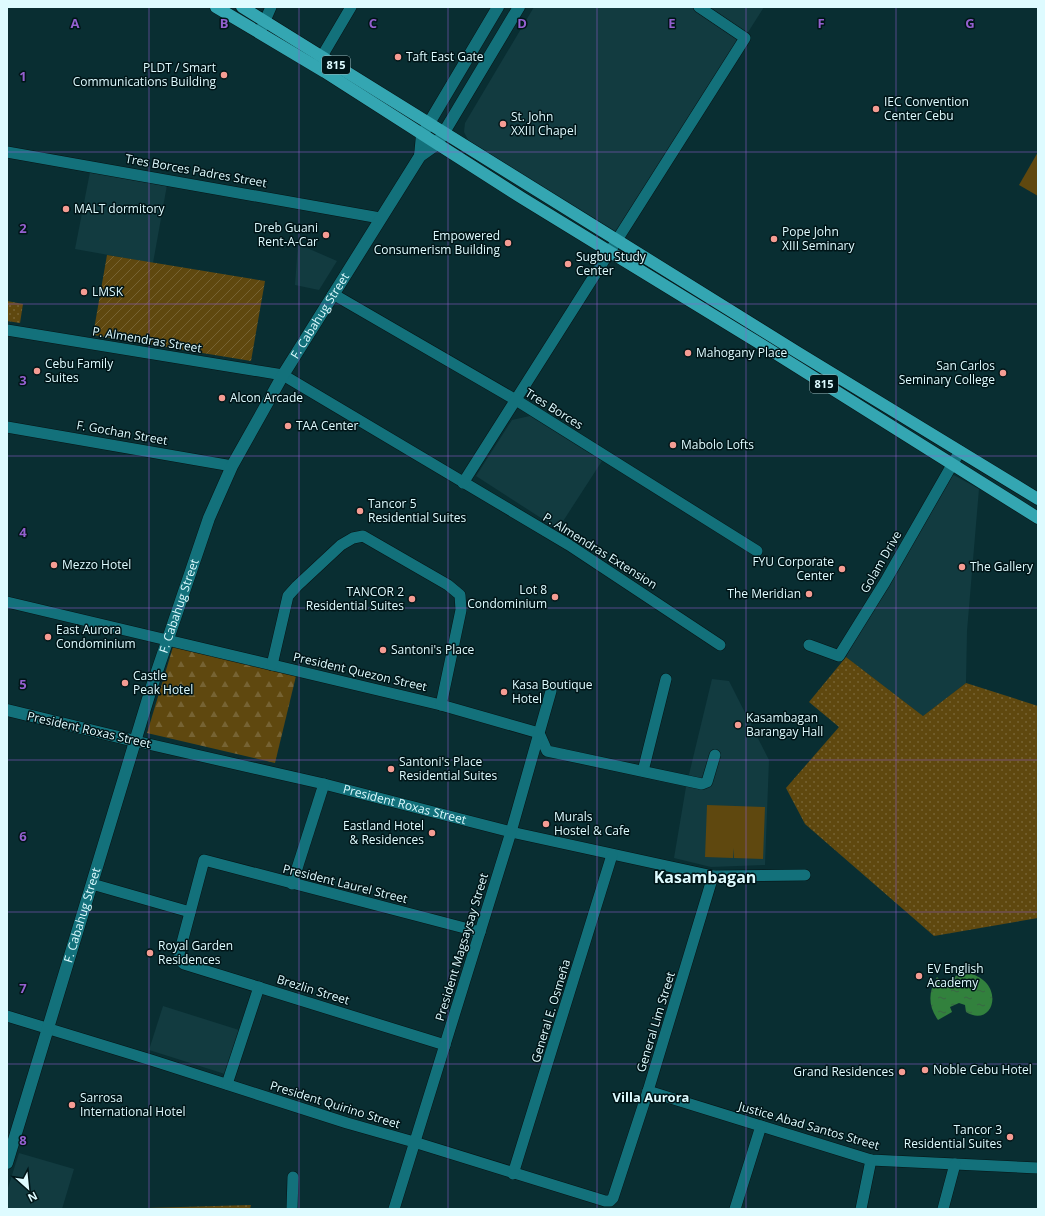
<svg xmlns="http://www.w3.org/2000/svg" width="1045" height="1216" viewBox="0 0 1045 1216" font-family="'Open Sans',sans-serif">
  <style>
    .built { fill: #123b40 }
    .grass { fill: url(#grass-dots) }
    .forest { fill: url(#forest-firs) }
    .garden { fill: url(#garden-furrows) }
    .pitch { fill: #5f480f }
    .water { fill: url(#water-ripples) }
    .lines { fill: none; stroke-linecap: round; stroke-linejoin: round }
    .street-casing { stroke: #061415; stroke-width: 12 }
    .secondary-casing { stroke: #061415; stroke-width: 13 }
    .primary-casing { stroke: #061415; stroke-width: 13 }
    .street { stroke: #13717b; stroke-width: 11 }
    .secondary { stroke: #13717b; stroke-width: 12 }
    .primary { stroke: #34a6b2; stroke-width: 12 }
    .grid { fill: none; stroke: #9460cf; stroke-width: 1; stroke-opacity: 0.55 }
    .poi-dot { fill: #f59c93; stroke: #001518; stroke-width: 1.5 }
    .labels { text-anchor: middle; stroke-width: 3; stroke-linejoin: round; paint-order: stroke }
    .shield { fill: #001518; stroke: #9bb6ba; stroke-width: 1 }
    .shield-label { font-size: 11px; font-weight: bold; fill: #defbff }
    .poi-label { font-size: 12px; fill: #defbff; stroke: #001518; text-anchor: start }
    .street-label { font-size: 12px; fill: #defbff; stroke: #001518 }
    .neighbourhood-label { font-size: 13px; font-weight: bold; fill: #defbff; stroke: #001518 }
    .district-label { font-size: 16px; font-weight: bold; fill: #defbff; stroke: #001518 }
    .grid-label { font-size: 13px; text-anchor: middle; font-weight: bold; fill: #9460cf; stroke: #001518; stroke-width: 3; stroke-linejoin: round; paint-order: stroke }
  </style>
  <defs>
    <pattern id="grass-dots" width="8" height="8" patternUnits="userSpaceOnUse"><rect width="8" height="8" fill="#5f480f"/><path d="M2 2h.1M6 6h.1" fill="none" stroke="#766333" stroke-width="1.8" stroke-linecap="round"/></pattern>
    <pattern id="forest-firs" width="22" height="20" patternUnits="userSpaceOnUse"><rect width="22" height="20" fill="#5f480f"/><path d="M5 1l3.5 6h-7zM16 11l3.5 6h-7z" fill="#766333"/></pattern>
    <pattern id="garden-furrows" width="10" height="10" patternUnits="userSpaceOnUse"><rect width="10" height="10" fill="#5f480f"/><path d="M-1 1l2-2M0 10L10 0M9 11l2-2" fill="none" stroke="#766333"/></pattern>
    <pattern id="water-ripples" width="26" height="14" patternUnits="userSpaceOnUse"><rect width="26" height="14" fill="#32813d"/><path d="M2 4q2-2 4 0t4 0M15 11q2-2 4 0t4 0" fill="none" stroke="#3a6644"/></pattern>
  </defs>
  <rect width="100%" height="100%" fill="#092e32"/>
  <!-- built -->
  <g class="built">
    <path d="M 534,7 L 764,7 L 620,234 L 468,140 L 464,132 L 465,123 Z"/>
    <path d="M 90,172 L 167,185 L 153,263 L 75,249 Z"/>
    <path d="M 298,244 L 337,261 L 319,290 L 295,285 Z"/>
    <path d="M 530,416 L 602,461 L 558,529 L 476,476 L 512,420 Z"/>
    <path d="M 950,473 L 979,489 L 967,631 L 966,683 L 923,716 L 846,657 L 864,622 Z"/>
    <path d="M 712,679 L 729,681 L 769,760 L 765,865 L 711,867 L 674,858 L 686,787 Z"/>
    <path d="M 163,1006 L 239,1030 L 225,1074 L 149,1050 Z"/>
    <path d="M 19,1153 L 74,1169 L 62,1209 L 7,1209 L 7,1191 Z"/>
  </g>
  <!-- grass -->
  <g class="grass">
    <path d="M 7,301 L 23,304 L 20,323 L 7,321 Z"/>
    <path d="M 846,657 L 923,716 L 966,683 L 1038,706 L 1038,918 L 934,936 L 805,824 L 786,788 L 839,727 L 809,702 Z"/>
    <path d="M 251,1205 L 250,1209 L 143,1209 L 146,1208 Z"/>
  </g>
  <!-- forest -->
  <path class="forest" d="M 173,647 L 296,676 L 275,763 L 147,733 Z"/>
  <!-- garden -->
  <path class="garden" d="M 107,255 L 265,281 L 251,361 L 93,335 Z"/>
  <!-- pitch -->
  <g class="pitch">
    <path d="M 1038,152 L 1038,196 L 1019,185 Z"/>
    <path d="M 707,805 L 765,807 L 763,859 L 734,858 L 734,848 L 733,858 L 705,857 Z"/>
  </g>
  <!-- water -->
  <path class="water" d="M 968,973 C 1007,982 994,1029 966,1012 L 965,1005 L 959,1003 L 950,1007 L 952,1012 L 938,1020 C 928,1006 928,992 937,977 L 944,984 L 959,974 Z"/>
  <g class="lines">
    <!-- street casing -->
    <g class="street-casing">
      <g id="street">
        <path d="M 260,32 L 271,7"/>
        <path d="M 318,63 L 351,7"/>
        <path d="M 7,152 L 380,218"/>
        <path d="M 333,294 L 516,400 L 757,551"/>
        <path d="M 7,330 L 283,375 L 569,545 L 720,645"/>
        <path d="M 7,427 L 232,466"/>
        <path d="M 463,483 L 745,38 L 699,7"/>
        <path d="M 7,602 L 441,705 L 539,733 L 547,751 L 702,784 L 707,782 L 715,755"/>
        <path d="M 809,645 L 839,656 L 885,582 L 960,451"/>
        <path d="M 272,665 L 288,596 L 297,586 L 341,545 L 353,538 L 363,536 L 448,585 L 460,595 L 461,610 L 441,705"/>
        <path id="s1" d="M 135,741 L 324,784 L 511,832 L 713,876 L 805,875"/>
        <path d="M 643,771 L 666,679"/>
        <path d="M 92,884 L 190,912"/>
        <path d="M 292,884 L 324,784"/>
        <path d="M 7,1016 L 151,1060 L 347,1123 L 414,1142 L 605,1201 L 610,1201 L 613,1198 L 648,1091 L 713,876"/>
        <path d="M 445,1045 L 184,964 L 180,960 L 179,954 L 204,860 L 480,932"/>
        <path d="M 227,1084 L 259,987"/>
        <path d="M 648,1091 L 871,1160 L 1038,1168"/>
        <path d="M 513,1174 L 612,855"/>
        <path d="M 292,1209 L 293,1177"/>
        <path d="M 394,1209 L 511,832 L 551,691"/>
        <path d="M 735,1209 L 761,1126"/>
        <path d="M 861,1209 L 871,1160"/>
        <path d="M 943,1209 L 955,1164"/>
      </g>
    </g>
    <!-- secondary casing -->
    <g class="secondary-casing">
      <g id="secondary">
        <path d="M 420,156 L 422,135 L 498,7"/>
        <path d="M 7,710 L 135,741"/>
        <path id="s2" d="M 7,1163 L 151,689 L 209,518 L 232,466 L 283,375 L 420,156 L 437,144 L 519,7"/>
      </g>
    </g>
    <!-- primary casing -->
    <g class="primary-casing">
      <g id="primary">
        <path d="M 216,7 L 325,72 L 522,198 L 767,348 L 1038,518"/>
        <path d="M 242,7 L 797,352 L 1038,499"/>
      </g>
    </g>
    <!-- street -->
    <use href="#street" class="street"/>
    <!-- secondary -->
    <use href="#secondary" class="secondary"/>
    <!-- primary -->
    <use href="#primary" class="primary"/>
  </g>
  <!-- grid -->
  <path class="grid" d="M 149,7 L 149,1209M 299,7 L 299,1209M 448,7 L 448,1209M 597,7 L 597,1209M 746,7 L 746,1209M 896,7 L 896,1209M 7,152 L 1038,152M 7,304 L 1038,304M 7,456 L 1038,456M 7,608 L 1038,608M 7,760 L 1038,760M 7,912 L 1038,912M 7,1064 L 1038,1064"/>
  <!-- markers -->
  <g class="poi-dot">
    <circle cx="398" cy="57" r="4"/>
    <circle cx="224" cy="75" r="4"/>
    <circle cx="876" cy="109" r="4"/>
    <circle cx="503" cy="124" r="4"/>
    <circle cx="66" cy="209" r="4"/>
    <circle cx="326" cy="235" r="4"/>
    <circle cx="774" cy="239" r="4"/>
    <circle cx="508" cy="243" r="4"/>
    <circle cx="568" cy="264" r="4"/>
    <circle cx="84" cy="292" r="4"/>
    <circle cx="688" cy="353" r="4"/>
    <circle cx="37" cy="371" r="4"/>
    <circle cx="1003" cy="373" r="4"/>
    <circle cx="222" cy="398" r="4"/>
    <circle cx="288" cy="426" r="4"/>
    <circle cx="673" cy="445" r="4"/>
    <circle cx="360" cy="511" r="4"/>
    <circle cx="54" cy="565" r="4"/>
    <circle cx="962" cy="567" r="4"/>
    <circle cx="842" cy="569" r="4"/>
    <circle cx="809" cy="594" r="4"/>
    <circle cx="555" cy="597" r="4"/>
    <circle cx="412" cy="599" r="4"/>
    <circle cx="48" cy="637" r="4"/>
    <circle cx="383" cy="650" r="4"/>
    <circle cx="125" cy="683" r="4"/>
    <circle cx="504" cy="692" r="4"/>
    <circle cx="738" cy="725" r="4"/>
    <circle cx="391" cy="769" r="4"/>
    <circle cx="546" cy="824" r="4"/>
    <circle cx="432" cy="833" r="4"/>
    <circle cx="150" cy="953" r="4"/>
    <circle cx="919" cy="976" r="4"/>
    <circle cx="925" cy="1070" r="4"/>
    <circle cx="902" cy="1072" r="4"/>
    <circle cx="72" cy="1105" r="4"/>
    <circle cx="1010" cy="1137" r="4"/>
  </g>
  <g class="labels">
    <!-- shield labels -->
    <g class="shield">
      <rect x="322" y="56" width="28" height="18" rx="3"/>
      <rect x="810" y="375" width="28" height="18" rx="3"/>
    </g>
    <g class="shield-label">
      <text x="336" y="69">815</text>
      <text x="824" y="388">815</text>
    </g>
    <!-- poi labels -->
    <g class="poi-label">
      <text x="406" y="61">Taft East Gate</text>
      <text x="216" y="72" text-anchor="end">PLDT / Smart<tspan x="216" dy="14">Communications Building</tspan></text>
      <text x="884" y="106">IEC Convention<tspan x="884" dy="14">Center Cebu</tspan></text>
      <text x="511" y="121">St. John<tspan x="511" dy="14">XXIII Chapel</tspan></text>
      <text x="74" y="213">MALT dormitory</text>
      <text x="318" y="232" text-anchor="end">Dreb Guani<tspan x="318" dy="14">Rent-A-Car</tspan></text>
      <text x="782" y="236">Pope John<tspan x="782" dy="14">XIII Seminary</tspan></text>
      <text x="500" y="240" text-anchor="end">Empowered<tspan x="500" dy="14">Consumerism Building</tspan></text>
      <text x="576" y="261">Sugbu Study<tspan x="576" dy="14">Center</tspan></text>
      <text x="92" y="296">LMSK</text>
      <text x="696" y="357">Mahogany Place</text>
      <text x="45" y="368">Cebu Family<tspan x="45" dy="14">Suites</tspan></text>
      <text x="995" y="370" text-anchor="end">San Carlos<tspan x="995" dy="14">Seminary College</tspan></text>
      <text x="230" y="402">Alcon Arcade</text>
      <text x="296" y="430">TAA Center</text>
      <text x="681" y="449">Mabolo Lofts</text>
      <text x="368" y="508">Tancor 5<tspan x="368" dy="14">Residential Suites</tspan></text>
      <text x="834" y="566" text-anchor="end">FYU Corporate<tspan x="834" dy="14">Center</tspan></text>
      <text x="62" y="569">Mezzo Hotel</text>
      <text x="970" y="571">The Gallery</text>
      <text x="547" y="594" text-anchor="end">Lot 8<tspan x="547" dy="14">Condominium</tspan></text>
      <text x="404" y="596" text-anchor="end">TANCOR 2<tspan x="404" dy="14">Residential Suites</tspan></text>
      <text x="801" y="598" text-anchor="end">The Meridian</text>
      <text x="56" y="634">East Aurora<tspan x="56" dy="14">Condominium</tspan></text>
      <text x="391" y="654">Santoni's Place</text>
      <text x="133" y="680">Castle<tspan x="133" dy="14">Peak Hotel</tspan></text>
      <text x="512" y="689">Kasa Boutique<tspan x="512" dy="14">Hotel</tspan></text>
      <text x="746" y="722">Kasambagan<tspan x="746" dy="14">Barangay Hall</tspan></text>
      <text x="399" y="766">Santoni's Place<tspan x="399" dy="14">Residential Suites</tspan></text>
      <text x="554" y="821">Murals<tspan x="554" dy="14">Hostel &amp; Cafe</tspan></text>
      <text x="424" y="830" text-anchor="end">Eastland Hotel<tspan x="424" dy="14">&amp; Residences</tspan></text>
      <text x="158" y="950">Royal Garden<tspan x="158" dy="14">Residences</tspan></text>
      <text x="927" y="973">EV English<tspan x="927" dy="14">Academy</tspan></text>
      <text x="933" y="1074">Noble Cebu Hotel</text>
      <text x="894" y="1076" text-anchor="end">Grand Residences</text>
      <text x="80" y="1102">Sarrosa<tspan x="80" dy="14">International Hotel</tspan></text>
      <text x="1002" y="1134" text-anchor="end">Tancor 3<tspan x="1002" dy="14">Residential Suites</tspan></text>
    </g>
    <!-- street labels -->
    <g class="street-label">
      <text transform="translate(196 171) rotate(10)" y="4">Tres Borces Padres Street</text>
      <text dy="4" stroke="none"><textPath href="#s2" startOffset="907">F. Cabahug Street</textPath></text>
      <text transform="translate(147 340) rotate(9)" y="4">P. Almendras Street</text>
      <text transform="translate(554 409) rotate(32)" y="4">Tres Borces</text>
      <text transform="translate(122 433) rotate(10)" y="4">F. Gochan Street</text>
      <text transform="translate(600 551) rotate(32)" y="4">P. Almendras Extension</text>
      <text transform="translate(881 562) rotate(-60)" y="4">Golam Drive</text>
      <text dy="4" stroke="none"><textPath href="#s2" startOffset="583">F. Cabahug Street</textPath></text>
      <text transform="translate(360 672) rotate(13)" y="4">President Quezon Street</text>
      <text transform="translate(89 730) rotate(13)" y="4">President Roxas Street</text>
      <text dy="4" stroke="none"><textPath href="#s1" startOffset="277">President Roxas Street</textPath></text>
      <text transform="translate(345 884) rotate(14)" y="4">President Laurel Street</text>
      <text dy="4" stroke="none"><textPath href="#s2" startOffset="259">F. Cabahug Street</textPath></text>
      <text transform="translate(462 947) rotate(-73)" y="4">President Magsaysay Street</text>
      <text transform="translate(313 990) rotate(17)" y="4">Brezlin Street</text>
      <text transform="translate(551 1011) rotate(-73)" y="4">General E. Osmeña</text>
      <text transform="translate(656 1022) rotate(-73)" y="4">General Lim Street</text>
      <text transform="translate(335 1105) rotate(17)" y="4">President Quirino Street</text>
      <text transform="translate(809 1126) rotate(16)" y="4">Justice Abad Santos Street</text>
    </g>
    <!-- neighbourhood labels -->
    <g class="neighbourhood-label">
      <text x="651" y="1102">Villa Aurora</text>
    </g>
    <!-- district labels -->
    <g class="district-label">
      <text x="705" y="883">Kasambagan</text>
    </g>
  </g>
  <g class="grid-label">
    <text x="75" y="28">A</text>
    <text x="224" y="28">B</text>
    <text x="373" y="28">C</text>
    <text x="522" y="28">D</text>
    <text x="672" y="28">E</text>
    <text x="821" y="28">F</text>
    <text x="970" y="28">G</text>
    <text x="23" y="81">1</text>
    <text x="23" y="233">2</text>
    <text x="23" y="385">3</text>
    <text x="23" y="537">4</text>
    <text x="23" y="689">5</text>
    <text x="23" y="841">6</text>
    <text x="23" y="993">7</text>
    <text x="23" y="1145">8</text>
  </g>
  <!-- border -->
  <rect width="1045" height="1216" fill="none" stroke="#defbff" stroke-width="16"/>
  <!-- north arrow -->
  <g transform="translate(28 1188) rotate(153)" stroke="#001518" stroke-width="3" paint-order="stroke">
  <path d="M0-3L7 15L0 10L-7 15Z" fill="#defbff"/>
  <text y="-6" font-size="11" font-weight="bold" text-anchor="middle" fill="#defbff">N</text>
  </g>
</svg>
